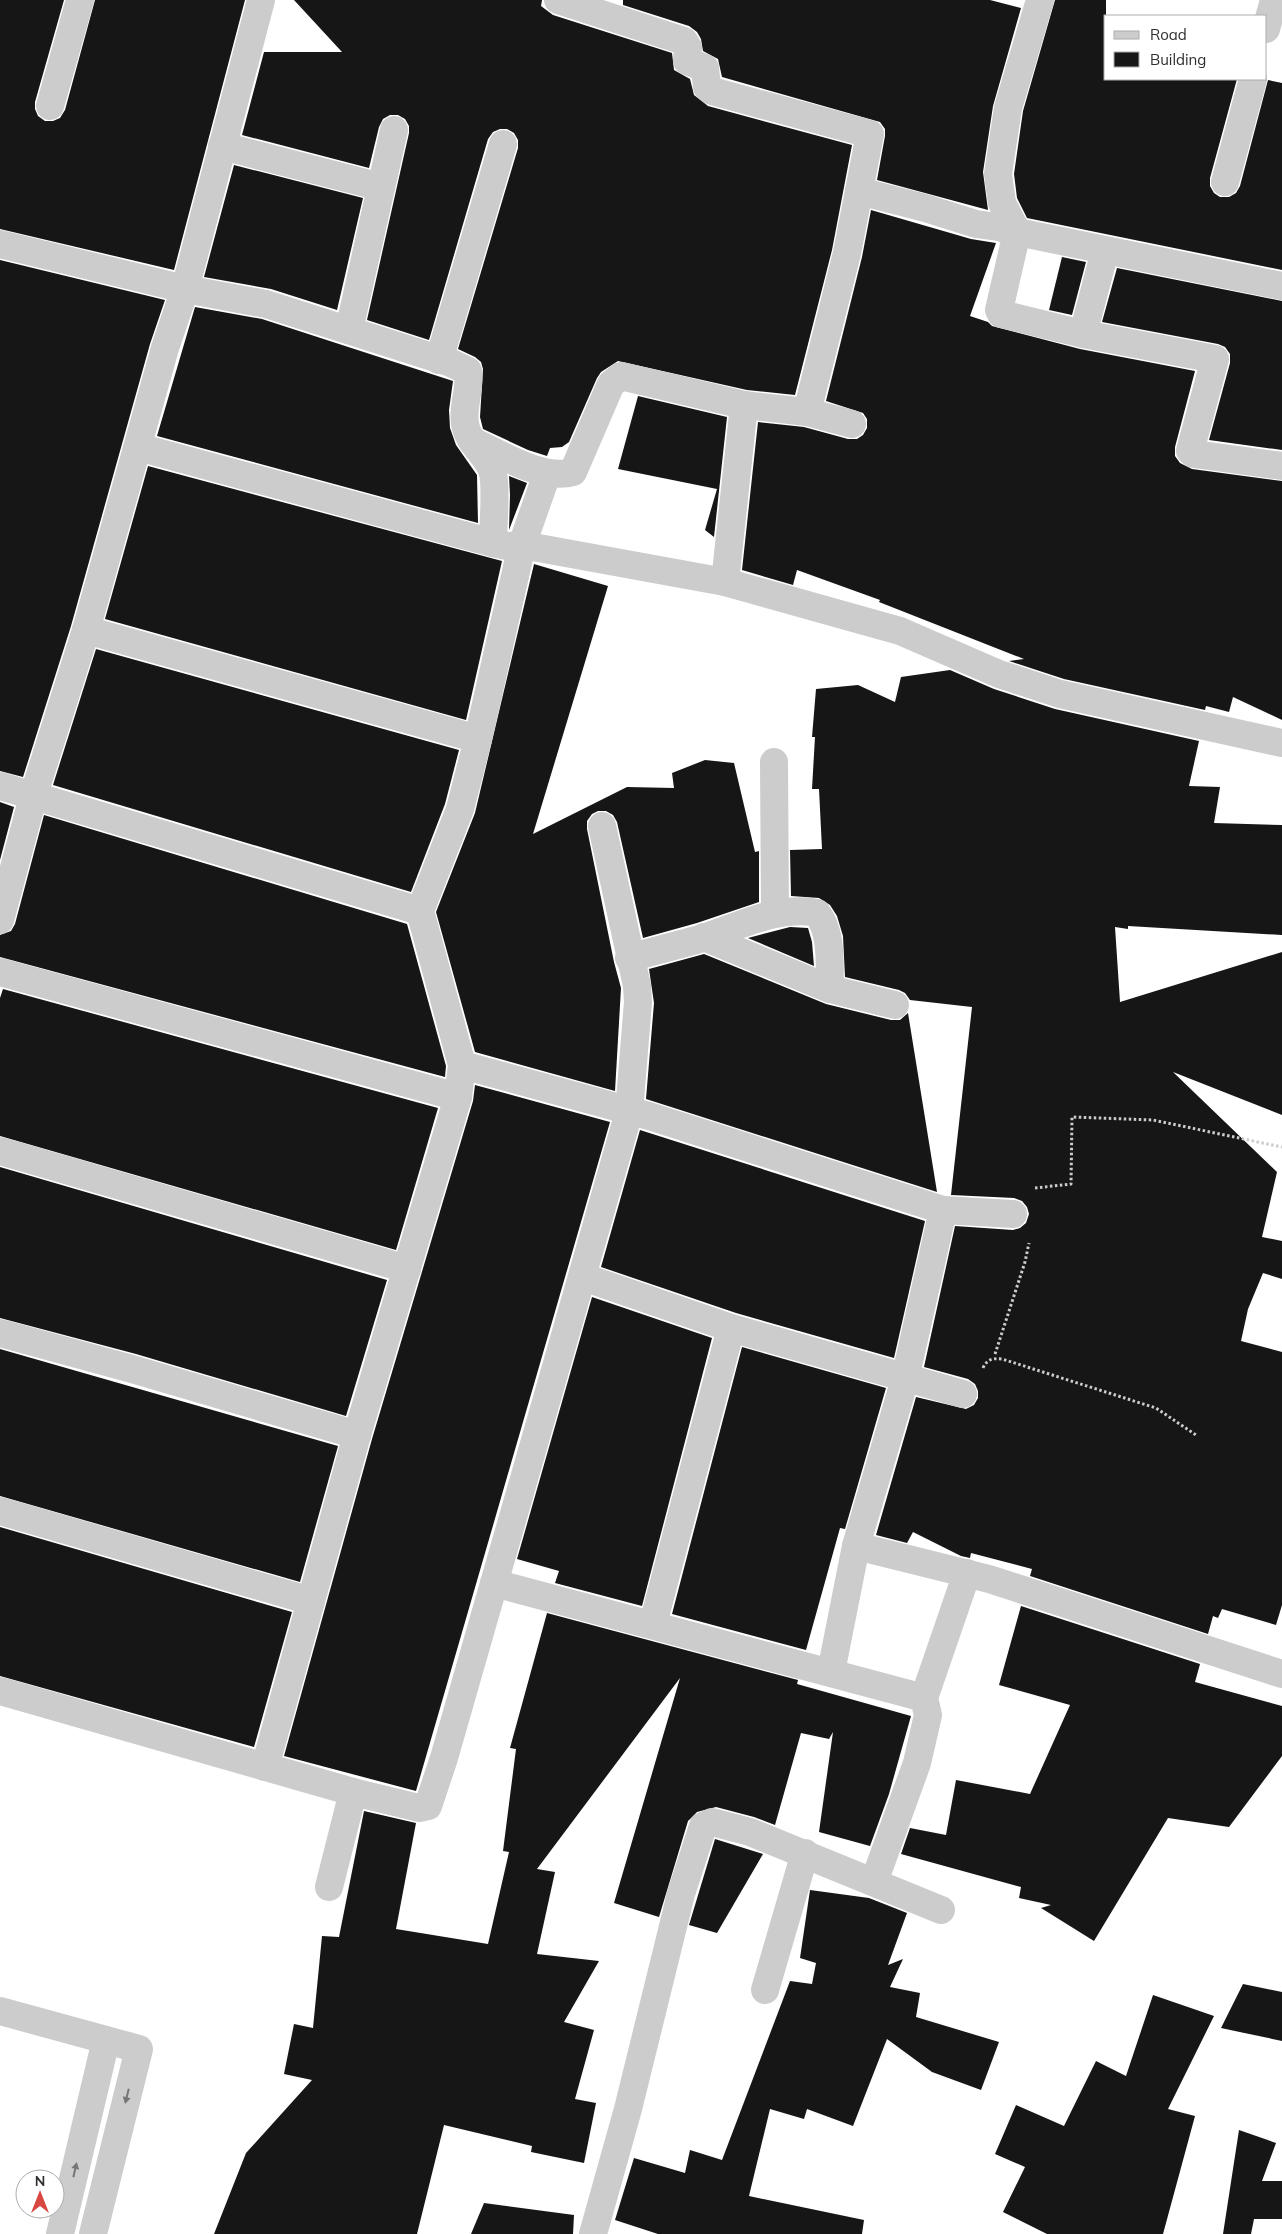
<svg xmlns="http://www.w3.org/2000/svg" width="1282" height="2234" viewBox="0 0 1282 2234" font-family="Mulish,sans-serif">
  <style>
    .building { fill: #161616 }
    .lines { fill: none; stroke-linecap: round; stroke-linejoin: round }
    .path { stroke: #ccc; stroke-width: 3; stroke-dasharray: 2.5 2.5; stroke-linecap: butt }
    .minor { stroke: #ccc; stroke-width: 28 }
    .oneway { fill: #767676 }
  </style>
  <rect width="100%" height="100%" fill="#fff"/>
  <!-- building -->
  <g class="building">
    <path d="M 0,0 L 64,0 L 35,102 L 35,109 L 38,116 L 45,121 L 53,121 L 60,118 L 65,110 L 95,0 L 245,0 L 174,270 L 0,229 Z"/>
    <path d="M 294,0 L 542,0 L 541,6 L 553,15 L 672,53 L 674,70 L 690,79 L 694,95 L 708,106 L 852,145 L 832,250 L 795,395 L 747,390 L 618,361 L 601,372 L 597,378 L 569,442 L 562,447 L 550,448 L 547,456 L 528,450 L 483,429 L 480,417 L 483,369 L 481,362 L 475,357 L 458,349 L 518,148 L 518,140 L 514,133 L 507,129 L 500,129 L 493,132 L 488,139 L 429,340 L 367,320 L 409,133 L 409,126 L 405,119 L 398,115 L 390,115 L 383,119 L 379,127 L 369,168 L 242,135 L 264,52 L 342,52 Z"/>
    <path d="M 623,0 L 990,0 L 1021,8 L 993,106 L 983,172 L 988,210 L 877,180 L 885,136 L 885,129 L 880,122 L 722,77 L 718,59 L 703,51 L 701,39 L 697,32 L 689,26 L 623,5 Z"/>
    <path d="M 1055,0 L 1106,0 L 1106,79 L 1237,79 L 1210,178 L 1210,186 L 1214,193 L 1220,197 L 1229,197 L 1236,193 L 1240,186 L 1268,80 L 1282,83 L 1282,270 L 1027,218 L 1017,198 L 1014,174 L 1023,111 Z"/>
    <path d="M 234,165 L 363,198 L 337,310 L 271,289 L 204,277 Z"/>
    <path d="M 871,210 L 971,239 L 996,243 L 970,316 L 988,322 L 992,326 L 1080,349 L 1195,371 L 1175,447 L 1175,456 L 1180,463 L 1192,469 L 1282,481 L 1282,720 L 1233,697 L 1229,712 L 1206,706 L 1205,710 L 1064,679 L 1009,661 L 1024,659 L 879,602 L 880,600 L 797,570 L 793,585 L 742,570 L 758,422 L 804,427 L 848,439 L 857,439 L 863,435 L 867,428 L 867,419 L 863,413 L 826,401 L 862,257 Z"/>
    <path d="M 1062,257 L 1086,262 L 1072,315 L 1049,310 Z"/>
    <path d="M 0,260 L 165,300 L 150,344 L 71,626 L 23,777 L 0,771 Z"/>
    <path d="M 1117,268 L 1282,301 L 1282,450 L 1209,440 L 1230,363 L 1230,354 L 1225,347 L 1218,344 L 1102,322 Z"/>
    <path d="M 195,307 L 262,319 L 453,381 L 449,410 L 450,428 L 456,445 L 477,475 L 478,523 L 157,436 Z"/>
    <path d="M 638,396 L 727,417 L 714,537 L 705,530 L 717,489 L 618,469 Z"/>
    <path d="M 148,466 L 502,561 L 466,720 L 105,619 Z"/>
    <path d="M 509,476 L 527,483 L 509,530 L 510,495 Z"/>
    <path d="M 534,564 L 608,586 L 533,834 L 627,787 L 674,788 L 672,773 L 705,760 L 734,763 L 755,852 L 759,851 L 759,902 L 697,923 L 643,938 L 617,822 L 613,815 L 606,811 L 598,811 L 592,814 L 587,821 L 587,829 L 614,962 L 621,988 L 615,1091 L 475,1052 L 436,912 L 475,813 Z"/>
    <path d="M 96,649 L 459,750 L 445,804 L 411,892 L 53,785 Z"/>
    <path d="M 950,670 L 994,689 L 1055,709 L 1199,741 L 1189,786 L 1220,787 L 1214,823 L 1282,825 L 1282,935 L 1128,926 L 1128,929 L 1115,927 L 1120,1002 L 1282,952 L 1282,1115 L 1173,1072 L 1277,1172 L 1262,1237 L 1282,1241 L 1282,1279 L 1263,1273 L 1248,1309 L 1241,1341 L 1282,1352 L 1282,1605 L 1276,1625 L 1222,1609 L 1218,1618 L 1213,1616 L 1208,1634 L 1030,1576 L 1032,1569 L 971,1553 L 970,1558 L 961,1556 L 913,1532 L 907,1543 L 876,1535 L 916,1397 L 966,1409 L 974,1405 L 978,1398 L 978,1391 L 975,1384 L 968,1379 L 924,1367 L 955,1226 L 1013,1230 L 1020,1228 L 1026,1223 L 1029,1214 L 1027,1207 L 1022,1201 L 1014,1198 L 951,1195 L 972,1007 L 910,1000 L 905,993 L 899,990 L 845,977 L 843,936 L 837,916 L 830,905 L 819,898 L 791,896 L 790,850 L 822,849 L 819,789 L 812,789 L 815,737 L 812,737 L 816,689 L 858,685 L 895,702 L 901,677 Z"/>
    <path d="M 0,802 L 14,807 L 0,860 Z"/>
    <path d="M 44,815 L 407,924 L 446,1066 L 445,1077 L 0,957 L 0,935 L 11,931 L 15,924 Z"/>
    <path d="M 790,927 L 808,928 L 812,942 L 814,966 L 748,938 Z"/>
    <path d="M 704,954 L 826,1004 L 891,1020 L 900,1020 L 908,1013 L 937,1192 L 646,1099 L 654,1003 L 649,969 Z"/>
    <path d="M 3,989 L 438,1108 L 396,1250 L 0,1136 L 0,998 Z"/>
    <path d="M 475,1085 L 610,1122 L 416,1791 L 284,1756 L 372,1439 L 473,1101 Z"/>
    <path d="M 640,1130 L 925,1221 L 894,1358 L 736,1313 L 601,1267 Z"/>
    <path d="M 0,1167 L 387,1280 L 346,1416 L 136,1354 L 0,1318 Z"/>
    <path d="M 592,1297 L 712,1338 L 642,1606 L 555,1583 L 559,1571 L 517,1559 Z"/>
    <path d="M 742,1347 L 886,1388 L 845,1529 L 840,1528 L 806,1650 L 672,1614 Z"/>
    <path d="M 0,1349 L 338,1446 L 300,1582 L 0,1496 Z"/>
    <path d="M 0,1527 L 292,1612 L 254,1747 L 0,1676 Z"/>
    <path d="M 1021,1606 L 1200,1664 L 1195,1682 L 1282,1706 L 1282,1756 L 1229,1827 L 1168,1818 L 1094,1941 L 1041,1908 L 1051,1905 L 1019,1898 L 1021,1887 L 901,1854 L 910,1828 L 946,1835 L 956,1780 L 1030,1794 L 1070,1705 L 999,1685 Z"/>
    <path d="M 547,1613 L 798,1680 L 797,1684 L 911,1716 L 889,1794 L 870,1846 L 819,1832 L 833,1732 L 829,1739 L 801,1733 L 775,1825 L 754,1817 L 716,1807 L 697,1812 L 688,1821 L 659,1917 L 614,1903 L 680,1678 L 537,1869 L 555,1872 L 537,1954 L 599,1961 L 564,2022 L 594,2030 L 575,2099 L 596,2103 L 584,2163 L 531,2152 L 532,2146 L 444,2125 L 417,2234 L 214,2234 L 246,2153 L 312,2080 L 284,2074 L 294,2024 L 313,2028 L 322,1936 L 339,1937 L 364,1811 L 416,1823 L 396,1929 L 488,1944 L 509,1852 L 503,1851 L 516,1749 L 510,1748 Z"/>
    <path d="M 715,1839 L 763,1854 L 717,1933 L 689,1925 Z"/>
    <path d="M 810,1890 L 869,1898 L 907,1913 L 888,1965 L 903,1959 L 890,1987 L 920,1993 L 916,2017 L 999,2042 L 981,2090 L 932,2072 L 887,2039 L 853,2126 L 807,2109 L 804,2119 L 770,2109 L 749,2196 L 864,2220 L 862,2234 L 658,2234 L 615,2220 L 634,2158 L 685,2173 L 690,2150 L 722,2160 L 790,1981 L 812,1984 L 816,1963 L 800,1958 Z"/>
    <path d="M 1243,1984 L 1282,1992 L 1282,2041 L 1221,2028 Z"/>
    <path d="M 1153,1995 L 1214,2016 L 1168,2109 L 1195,2116 L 1163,2234 L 1047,2234 L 1003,2212 L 1025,2167 L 995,2154 L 1016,2105 L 1064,2126 L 1096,2061 L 1126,2076 Z"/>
    <path d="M 1239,2130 L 1276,2143 L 1262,2181 L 1282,2181 L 1282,2219 L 1254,2219 L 1251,2234 L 1223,2234 Z"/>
    <path d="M 484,2203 L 574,2215 L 573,2234 L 471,2234 Z"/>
  </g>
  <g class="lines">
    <!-- path -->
    <g class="path">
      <path d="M 1035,1188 L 1071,1184 L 1072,1117 L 1153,1120 L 1282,1147"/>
      <path d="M 995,1354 L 1025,1262 L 1029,1243"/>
      <path d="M 983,1368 C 987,1359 993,1358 1002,1359 L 1156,1408 L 1196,1435"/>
    </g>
    <!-- minor -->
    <g class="minor">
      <path d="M 558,0 L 684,41 L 688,47 L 687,61 L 705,68 L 707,87 L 712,91 L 870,134 L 847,253 L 807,412"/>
      <path d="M 1040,0 L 1008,108 L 998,174 L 1002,203 L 1017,232 L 1282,286"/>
      <path d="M 1266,29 L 1274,0"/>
      <path d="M 50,106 L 80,0"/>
      <path d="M 222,146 L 381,187"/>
      <path d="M 1225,182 L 1253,79"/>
      <path d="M 859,191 L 925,208 L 976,224 L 998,227 L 1017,232 L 999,310 L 1001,314 L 1083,334 L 1105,251"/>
      <path d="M 0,244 L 185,289 L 266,304 L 451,363 L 468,371 C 471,388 462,406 465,424 C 468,443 486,454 492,470 C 497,483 493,528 493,543"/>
      <path d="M 349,330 L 394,130"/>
      <path d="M 1083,334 L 1215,359 L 1190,451 L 1194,454 L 1282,466"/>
      <path d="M 439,360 L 503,144"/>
      <path d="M 472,441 C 501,454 542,481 573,472 L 611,384 L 621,376 L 744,405 L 807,412 L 852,424"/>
      <path d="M 138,447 L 493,543 L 507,546 L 522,545 L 725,582 L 900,631 L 999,674 L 1060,694 L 1282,743"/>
      <path d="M 725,582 L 744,405"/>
      <path d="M 86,630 L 478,739"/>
      <path d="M 774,762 L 775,913"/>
      <path d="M 0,786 L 420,911"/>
      <path d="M 0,920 L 33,797 L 86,630 L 165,348 L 185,289 L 261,0"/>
      <path d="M 704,937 L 830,989 L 895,1005"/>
      <path d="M 629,958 C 654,951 679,945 703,938 C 740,926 778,905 817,913 C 833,934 829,964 830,989"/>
      <path d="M 0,972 L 458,1097"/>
      <path d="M 462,1065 L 649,1116 L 943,1210 L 1013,1214"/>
      <path d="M 0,1151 L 407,1269"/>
      <path d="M 583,1277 L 731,1328 L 963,1394"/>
      <path d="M 0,1333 L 132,1369 L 357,1435"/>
      <path d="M 0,1511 L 311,1601"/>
      <path d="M 856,1546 L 989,1579 L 1282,1674"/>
      <path d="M 494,1583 L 924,1698 L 928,1715 L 917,1763 L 874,1882"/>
      <path d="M 653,1624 L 731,1328"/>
      <path d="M 831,1672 L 856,1546 L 905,1379 L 943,1210"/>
      <path d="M 0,1691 L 353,1792 L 419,1808 L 428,1806 L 444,1758 L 629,1112 L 638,1002 L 637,986 L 602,826"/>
      <path d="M 924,1698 L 967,1573"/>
      <path d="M 265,1767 L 357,1435 L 458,1097 L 462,1065 L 420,911 L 460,809 L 478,739 L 522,545 L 547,474"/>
      <path d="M 329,1887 L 353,1792"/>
      <path d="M 765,1990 L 805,1853"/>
      <path d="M 0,2011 L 139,2049 L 93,2234"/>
      <path d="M 60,2234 L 106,2040"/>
      <path d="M 593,2234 L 628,2109 L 681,1894 L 703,1826 L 712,1822 L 750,1832 L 941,1910"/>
    </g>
  </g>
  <!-- one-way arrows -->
  <defs><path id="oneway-solid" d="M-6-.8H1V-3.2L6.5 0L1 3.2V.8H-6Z" transform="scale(1.25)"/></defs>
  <g class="oneway">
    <use href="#oneway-solid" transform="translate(127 2096) rotate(104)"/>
    <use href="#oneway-solid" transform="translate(75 2170) rotate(-77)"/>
  </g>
  <!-- legend -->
  <rect x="1104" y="15" width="162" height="65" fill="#ffffff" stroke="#acacac"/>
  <rect x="1114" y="31" width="25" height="8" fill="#cccccc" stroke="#acacac"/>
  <text x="1150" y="40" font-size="15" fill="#2f2f2f">Road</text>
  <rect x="1114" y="52" width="25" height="15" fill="#161616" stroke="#acacac"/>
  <text x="1150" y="65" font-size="15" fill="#2f2f2f">Building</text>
  <!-- north arrow -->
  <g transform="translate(40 2194)"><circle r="24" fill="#ffffff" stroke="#acacac"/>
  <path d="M0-4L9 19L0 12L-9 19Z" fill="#d84740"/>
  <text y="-8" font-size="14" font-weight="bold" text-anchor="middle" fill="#2f2f2f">N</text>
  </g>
</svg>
